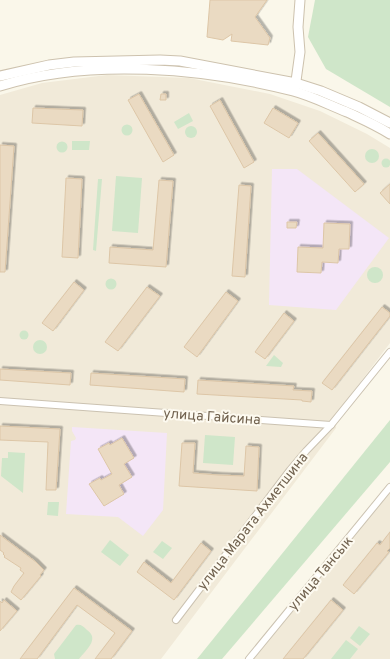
<svg xmlns="http://www.w3.org/2000/svg" width="390" height="659" viewBox="0 0 390 659" font-family="Overpass,sans-serif">
  <style>
    .residential { fill: #f1ead9 }
    .education { fill: #f4e6f7 }
    .green { fill: #cfe6c9 }
    .building { fill: #eadac2; stroke: #ddc6a7; filter: url(#shadow) }
    .lines { fill: none; stroke-linecap: round; stroke-linejoin: round }
    .street-casing { stroke: #cbc2b1; stroke-width: 8 }
    .secondary-casing { stroke: #cdc2ae; stroke-width: 11 }
    .street { stroke: #fff; stroke-width: 6 }
    .secondary { stroke: #fff; stroke-width: 9 }
    .labels { text-anchor: middle; stroke-width: 4; stroke-linejoin: round; paint-order: stroke }
    .street-label { font-size: 14px; fill: #726350; stroke: #fdfaf0 }
  </style>
  <defs>
    <filter id="shadow"><feDropShadow dx="2.5" dy="-2.5" stdDeviation="0" flood-color="#0004"/></filter>
  </defs>
  <rect width="100%" height="100%" fill="#faf7ea"/>
  <!-- residential -->
  <g class="residential">
    <path d="M 107,75 L 189,78 L 270,94 L 320,111 L 367,134 L 390,148 L 390,343 L 337,413 L 336,428 L 161,659 L 0,659 L 0,95 L 42,83 Z"/>
    <path d="M 390,489 L 390,659 L 251,659 Z"/>
  </g>
  <!-- education -->
  <g class="education">
    <path d="M 272,169 L 297,169 L 389,238 L 336,310 L 269,305 Z"/>
    <path d="M 72,427 L 167,433 L 163,510 L 143,536 L 118,517 L 66,514 L 71,441 L 75,440 L 76,438 L 72,431 Z"/>
  </g>
  <!-- green -->
  <g class="green">
    <path d="M 315,0 L 390,0 L 390,107 L 326,69 L 308,37 Z"/>
    <path d="M 189,113 L 193,121 L 178,129 L 174,122 Z"/>
    <circle cx="127" cy="130" r="5.5"/>
    <circle cx="191" cy="132" r="6"/>
    <path d="M 72,141 L 90,141 L 89,150 L 72,150 Z"/>
    <circle cx="62" cy="147" r="5.5"/>
    <circle cx="372" cy="156" r="7"/>
    <circle cx="386" cy="163" r="4.5"/>
    <path d="M 116,176 L 142,178 L 138,233 L 112,231 Z"/>
    <path d="M 98,179 L 102,179 L 96,251 L 93,250 Z"/>
    <circle cx="375" cy="275" r="8"/>
    <circle cx="111" cy="284" r="5.5"/>
    <circle cx="24" cy="335" r="4.5"/>
    <circle cx="40" cy="347" r="7"/>
    <path d="M 274,355 L 283,363 L 281,367 L 266,366 Z"/>
    <path d="M 390,420 L 390,462 L 222,659 L 197,659 Z"/>
    <path d="M 205,435 L 235,437 L 233,465 L 203,463 Z"/>
    <path d="M 8,452 L 25,453 L 23,493 L 1,476 L 2,458 L 8,458 Z"/>
    <path d="M 48,502 L 59,502 L 58,516 L 47,515 Z"/>
    <path d="M 110,540 L 129,555 L 120,566 L 101,552 Z"/>
    <path d="M 162,541 L 172,548 L 163,559 L 153,552 Z"/>
    <path d="M 76,625 C 81,624 83,626 87,630 C 100,639 86,650 79,659 L 55,659 L 54,654 Z"/>
    <path d="M 359,626 L 370,634 L 360,646 L 350,638 Z"/>
    <path d="M 346,640 L 358,649 L 350,659 L 331,659 Z"/>
  </g>
  <!-- building -->
  <g class="building">
    <path d="M 210,0 L 267,0 L 255,17 L 270,38 L 268,45 L 231,41 L 232,34 L 223,40 L 207,37 Z"/>
    <path d="M 139,94 L 174,155 L 163,162 L 128,100 Z"/>
    <path d="M 161,94 L 166,94 L 166,100 L 160,100 Z"/>
    <path d="M 220,100 L 254,162 L 244,168 L 210,106 Z"/>
    <path d="M 33,108 L 83,110 L 82,126 L 32,123 Z"/>
    <path d="M 273,108 L 298,123 L 289,138 L 264,123 Z"/>
    <path d="M 318,133 L 364,184 L 355,192 L 309,141 Z"/>
    <path d="M 0,145 L 14,146 L 5,272 L 0,272 Z"/>
    <path d="M 66,178 L 82,179 L 78,258 L 62,257 Z"/>
    <path d="M 159,180 L 173,181 L 166,267 L 109,263 L 110,247 L 153,250 Z"/>
    <path d="M 390,184 L 390,204 L 380,193 Z"/>
    <path d="M 239,185 L 251,186 L 245,277 L 232,276 Z"/>
    <path d="M 287,222 L 297,222 L 296,228 L 287,228 Z"/>
    <path d="M 324,223 L 350,224 L 349,249 L 339,249 L 338,263 L 322,262 L 321,273 L 297,272 L 298,247 L 323,248 Z"/>
    <path d="M 74,282 L 84,290 L 53,331 L 42,323 Z"/>
    <path d="M 147,287 L 160,296 L 118,351 L 105,342 Z"/>
    <path d="M 226,292 L 238,301 L 197,357 L 184,347 Z"/>
    <path d="M 382,307 L 390,313 L 390,316 L 332,390 L 322,383 Z"/>
    <path d="M 284,313 L 294,321 L 265,359 L 255,352 Z"/>
    <path d="M 0,369 L 71,373 L 70,385 L 0,380 Z"/>
    <path d="M 91,373 L 185,379 L 184,392 L 90,385 Z"/>
    <path d="M 198,380 L 294,386 L 293,390 L 312,391 L 311,402 L 302,401 L 302,400 L 197,394 Z"/>
    <path d="M 0,426 L 60,429 L 56,490 L 46,490 L 48,442 L 0,440 Z"/>
    <path d="M 122,438 L 134,458 L 124,464 L 132,477 L 119,485 L 124,494 L 104,506 L 89,484 L 100,478 L 101,480 L 112,474 L 98,449 L 109,443 L 110,445 Z"/>
    <path d="M 182,443 L 195,443 L 193,473 L 218,475 L 244,476 L 246,446 L 259,447 L 257,491 L 179,486 Z"/>
    <path d="M 390,532 L 390,548 L 387,551 L 389,552 L 354,594 L 343,585 L 377,543 L 380,545 Z"/>
    <path d="M 0,535 L 36,562 L 44,570 L 40,575 L 41,576 L 21,600 L 11,592 L 14,586 L 24,573 L 20,570 L 21,568 L 4,557 L 5,556 L 3,554 L 4,553 L 0,550 Z"/>
    <path d="M 201,543 L 211,551 L 174,600 L 137,572 L 144,562 L 171,583 Z"/>
    <path d="M 74,588 L 132,631 L 111,659 L 95,659 L 115,633 L 77,605 L 37,659 L 20,659 Z"/>
    <path d="M 4,600 L 17,611 L 0,631 L 0,601 L 2,603 Z"/>
    <path d="M 331,600 L 343,610 L 303,659 L 283,659 Z"/>
  </g>
  <g class="lines">
    <!-- street casing -->
    <g class="street-casing">
      <g id="street">
        <path d="M 0,401 L 331,425"/>
        <path d="M 176,620 L 290,470 L 306,451 L 331,425 L 390,352"/>
        <path d="M 249,659 L 390,487"/>
      </g>
    </g>
    <!-- secondary casing -->
    <g class="secondary-casing">
      <g id="secondary">
        <path d="M 0,76 L 49,65 L 74,62 L 160,60 L 180,61 L 296,83 L 321,91 L 359,107 L 390,123"/>
        <path d="M 0,86 C 89,58 204,68 293,91 C 312,96 329,105 347,112 C 362,119 376,125 390,134"/>
        <path d="M 295,88 L 300,52 L 298,27 L 300,0"/>
      </g>
    </g>
    <!-- street -->
    <use href="#street" class="street"/>
    <!-- secondary -->
    <use href="#secondary" class="secondary"/>
  </g>
  <g class="labels">
    <!-- street labels -->
    <g class="street-label">
      <text transform="translate(212 416) rotate(4)" y="5">улица Гайсина</text>
      <text transform="translate(252 521) rotate(-52)" y="5">улица Марата Ахметшина</text>
      <text transform="translate(320 573) rotate(-50)" y="5">улица Тансык</text>
    </g>
  </g>
</svg>
